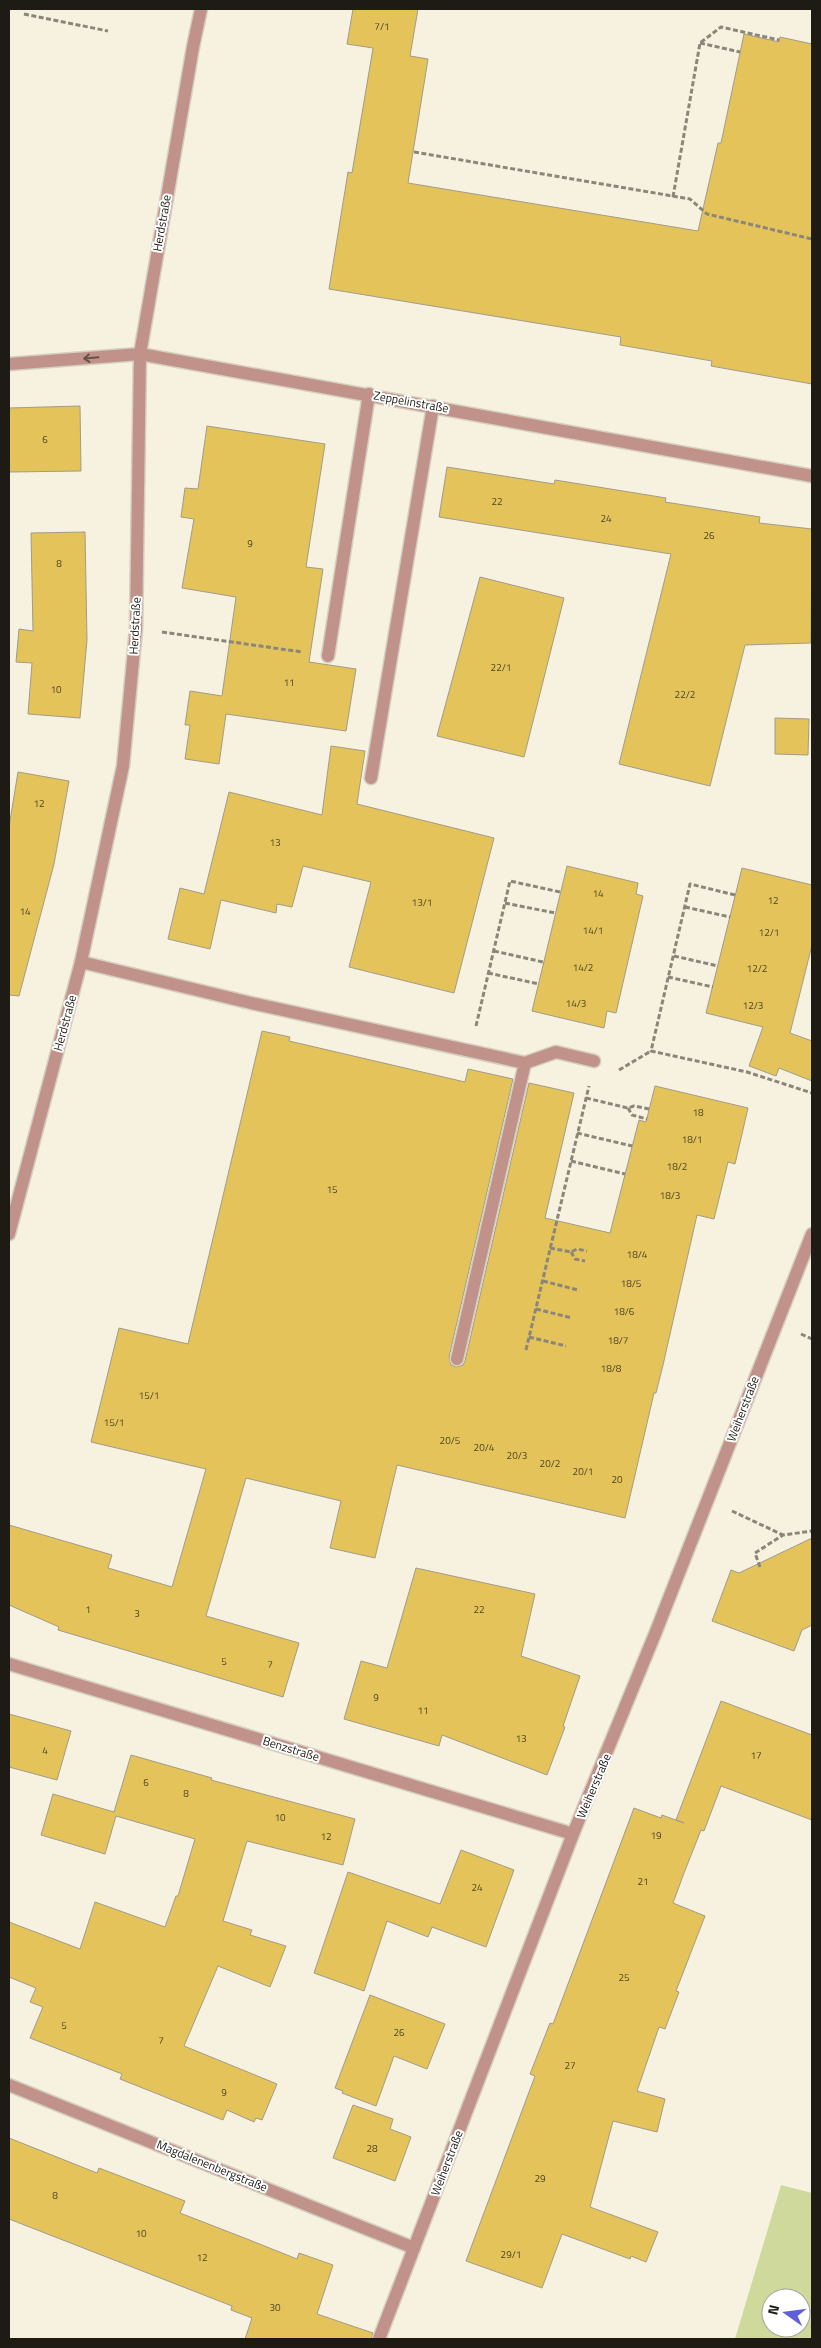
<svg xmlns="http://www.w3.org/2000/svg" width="821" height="2348" viewBox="0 0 821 2348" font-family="'Titillium Web',sans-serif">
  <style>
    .green { fill: #d0d99c; fill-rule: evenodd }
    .building { fill: #e4c35a; stroke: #a19c8a }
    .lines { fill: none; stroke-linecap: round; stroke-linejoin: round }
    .service-casing { stroke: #d4cfbf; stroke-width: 15 }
    .minor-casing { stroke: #d4cfbf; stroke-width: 15 }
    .path { stroke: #8b867a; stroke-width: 3; stroke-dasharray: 5 2.5; stroke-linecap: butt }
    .service { stroke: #c1928a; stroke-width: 12 }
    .minor { stroke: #c1928a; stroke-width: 12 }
    .oneway { stroke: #675149 }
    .labels { text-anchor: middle; stroke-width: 4; stroke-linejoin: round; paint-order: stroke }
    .number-label { font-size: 10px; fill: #4f4526 }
    .street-label { font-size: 12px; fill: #1d1b14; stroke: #fff }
  </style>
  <rect width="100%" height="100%" fill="#f7f1df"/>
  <!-- green -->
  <path class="green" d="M 781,2185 L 812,2193 L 812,2339 L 735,2339 ZM 771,2298 L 801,2298 L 801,2328 L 771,2328 Z"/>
  <!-- building -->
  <g class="building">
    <path d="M 353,9 L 418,9 L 410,56 L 428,59 L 408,183 L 698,231 L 718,143 L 721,143 L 744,34 L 779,42 L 780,37 L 812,44 L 812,384 L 711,366 L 712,361 L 620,345 L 621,337 L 329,289 L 348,172 L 352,173 L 373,48 L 347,44 Z"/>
    <path d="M 80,406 L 81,471 L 9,472 L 9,408 Z"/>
    <path d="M 207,426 L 325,444 L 306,567 L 323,569 L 309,662 L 356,669 L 346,731 L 226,714 L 219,764 L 185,759 L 190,725 L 185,725 L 190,691 L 222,696 L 236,597 L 182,588 L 194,519 L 181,517 L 185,488 L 198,489 Z"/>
    <path d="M 447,467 L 554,484 L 555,480 L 666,498 L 665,502 L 760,517 L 759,523 L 812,529 L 811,643 L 745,645 L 710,786 L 619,764 L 671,554 L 439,517 Z"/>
    <path d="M 85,532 L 87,640 L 80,718 L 28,714 L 32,663 L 16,662 L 19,629 L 33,631 L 31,533 Z"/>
    <path d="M 480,577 L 564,598 L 524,757 L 437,736 Z"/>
    <path d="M 775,718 L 809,719 L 808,755 L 775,754 Z"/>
    <path d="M 331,746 L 365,751 L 357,804 L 494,838 L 454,993 L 349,967 L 371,882 L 303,866 L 292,907 L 277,904 L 276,913 L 221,900 L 210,949 L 168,939 L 180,888 L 204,894 L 229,792 L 322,815 Z"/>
    <path d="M 18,772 L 69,781 L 54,864 L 19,996 L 9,995 L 9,827 Z"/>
    <path d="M 567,866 L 638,883 L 636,894 L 643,896 L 616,1013 L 607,1011 L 604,1028 L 532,1011 Z"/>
    <path d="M 742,868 L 812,885 L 812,945 L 790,1033 L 812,1041 L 812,1081 L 779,1068 L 776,1076 L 749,1066 L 763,1027 L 706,1013 Z"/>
    <path d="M 262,1031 L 290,1037 L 289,1041 L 465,1082 L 468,1069 L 513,1079 L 449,1357 L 451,1365 L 456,1367 L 463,1365 L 465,1361 L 529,1083 L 574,1093 L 545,1218 L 610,1233 L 639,1120 L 646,1122 L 655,1086 L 748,1108 L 735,1164 L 728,1162 L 714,1219 L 697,1215 L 663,1365 L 656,1393 L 654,1393 L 625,1518 L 397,1465 L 375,1558 L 330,1548 L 341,1501 L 246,1478 L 206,1616 L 299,1643 L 283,1697 L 58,1630 L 59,1627 L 9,1605 L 9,1525 L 112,1555 L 108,1568 L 172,1587 L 206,1469 L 91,1442 L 119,1328 L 188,1344 Z"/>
    <path d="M 812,1538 L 812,1625 L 802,1630 L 794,1651 L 712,1621 L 731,1570 L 739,1573 Z"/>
    <path d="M 416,1568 L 535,1594 L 521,1656 L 580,1676 L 563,1726 L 565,1727 L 547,1775 L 442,1735 L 439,1746 L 344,1719 L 361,1661 L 387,1668 Z"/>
    <path d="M 721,1701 L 812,1735 L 812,1820 L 721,1786 L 704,1831 L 701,1830 L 684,1873 L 673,1903 L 705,1916 L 676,1991 L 679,1992 L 665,2029 L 659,2027 L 637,2091 L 665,2099 L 657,2132 L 613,2121 L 590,2207 L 658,2232 L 646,2262 L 631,2256 L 630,2259 L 562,2234 L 542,2288 L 466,2261 L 535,2076 L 530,2074 L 550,2023 L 553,2024 L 634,1808 L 661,1818 L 662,1815 L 684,1823 L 676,1820 Z"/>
    <path d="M 9,1714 L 71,1731 L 57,1780 L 9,1767 Z"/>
    <path d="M 131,1755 L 212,1778 L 211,1780 L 355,1819 L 343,1865 L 247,1841 L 223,1921 L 252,1930 L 250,1935 L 286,1946 L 270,1987 L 218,1966 L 184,2046 L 277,2084 L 262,2120 L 256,2118 L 254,2122 L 227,2110 L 223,2120 L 120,2079 L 122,2074 L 30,2038 L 43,2007 L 30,2002 L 36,1988 L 9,1977 L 9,1922 L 80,1949 L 95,1902 L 165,1927 L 176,1896 L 178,1896 L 195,1839 L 116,1816 L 105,1854 L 41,1835 L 53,1794 L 114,1812 Z"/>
    <path d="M 461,1850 L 514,1870 L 486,1947 L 432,1927 L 428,1937 L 387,1921 L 364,1991 L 314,1973 L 348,1872 L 440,1904 Z"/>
    <path d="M 370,1995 L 445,2024 L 427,2069 L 394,2056 L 376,2106 L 342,2093 L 343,2091 L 335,2088 Z"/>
    <path d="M 353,2105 L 393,2119 L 390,2129 L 411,2137 L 395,2181 L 333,2158 Z"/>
    <path d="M 9,2138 L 97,2173 L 99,2168 L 185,2201 L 180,2213 L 247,2239 L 297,2259 L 299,2253 L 333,2265 L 317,2314 L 373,2333 L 371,2339 L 245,2339 L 252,2318 L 231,2310 L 232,2306 L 9,2219 Z"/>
  </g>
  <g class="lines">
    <!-- service casing -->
    <g class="service-casing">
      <g id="service">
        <path d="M 328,656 L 369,394"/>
        <path d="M 371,778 L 433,406"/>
        <path d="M 81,962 L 251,1003 L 525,1063 L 457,1359"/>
        <path d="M 525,1063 L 556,1052 L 594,1061"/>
      </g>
    </g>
    <!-- minor casing -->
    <g class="minor-casing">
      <g id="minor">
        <path d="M 9,364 L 140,354 L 812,476"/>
        <path d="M 9,1234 L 81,962 L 123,766 L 136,629 L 140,354 L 193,47 L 201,9"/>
        <path d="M 9,1664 L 573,1834"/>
        <path d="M 9,2085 L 414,2248"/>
        <path d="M 379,2339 L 573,1834 L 655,1634 L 812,1234"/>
      </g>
    </g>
    <!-- path -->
    <g class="path">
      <path d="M 24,14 L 108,31"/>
      <path d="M 700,43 L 740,52"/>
      <path d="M 414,152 L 690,199 L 707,214 L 812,239"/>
      <path d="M 673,197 L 700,43 L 721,27 L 779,40"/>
      <path d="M 162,632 L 302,652"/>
      <path d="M 735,895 L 690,884 L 651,1051 L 747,1072 L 812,1093"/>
      <path d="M 505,903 L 555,913"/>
      <path d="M 685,907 L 730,917"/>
      <path d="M 494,951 L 543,962"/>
      <path d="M 674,956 L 718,966"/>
      <path d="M 488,973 L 539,984"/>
      <path d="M 668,977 L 713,987"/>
      <path d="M 476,1026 L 510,881 L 560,892"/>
      <path d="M 619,1070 L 651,1051"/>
      <path d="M 586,1098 L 628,1108 L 634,1106 L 649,1109"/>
      <path d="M 628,1108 L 632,1115 L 647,1119"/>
      <path d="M 577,1133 L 632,1146"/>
      <path d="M 571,1161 L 625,1174"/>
      <path d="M 550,1248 L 571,1252 L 577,1249 L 587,1251"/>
      <path d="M 571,1252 L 575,1259 L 585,1261"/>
      <path d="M 543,1281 L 578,1290"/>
      <path d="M 536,1309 L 572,1318"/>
      <path d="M 801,1334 L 812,1339"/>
      <path d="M 529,1337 L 566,1346"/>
      <path d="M 526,1350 L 589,1086"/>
      <path d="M 732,1511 L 783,1535"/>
      <path d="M 760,1567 L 755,1553 L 783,1535 L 812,1531"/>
    </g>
    <!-- service -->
    <use href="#service" class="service"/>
    <!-- minor -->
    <use href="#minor" class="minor"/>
  </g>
  <!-- one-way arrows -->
  <defs><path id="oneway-shaft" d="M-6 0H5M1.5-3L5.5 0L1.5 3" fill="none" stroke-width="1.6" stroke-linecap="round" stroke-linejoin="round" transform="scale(1.25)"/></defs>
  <use class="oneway" href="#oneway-shaft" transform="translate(91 358) rotate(175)"/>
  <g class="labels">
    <!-- number labels -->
    <g class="number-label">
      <text x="382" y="30">7/1</text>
      <text x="45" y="443">6</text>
      <text x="497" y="505">22</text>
      <text x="606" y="522">24</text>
      <text x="709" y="539">26</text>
      <text x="250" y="547">9</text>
      <text x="59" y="567">8</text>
      <text x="501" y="671">22/1</text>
      <text x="289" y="686">11</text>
      <text x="56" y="693">10</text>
      <text x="685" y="698">22/2</text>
      <text x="39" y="807">12</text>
      <text x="275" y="846">13</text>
      <text x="598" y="897">14</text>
      <text x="773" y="904">12</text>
      <text x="422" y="906">13/1</text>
      <text x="25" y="915">14</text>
      <text x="593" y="934">14/1</text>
      <text x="769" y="936">12/1</text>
      <text x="583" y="971">14/2</text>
      <text x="757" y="972">12/2</text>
      <text x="576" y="1007">14/3</text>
      <text x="753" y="1009">12/3</text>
      <text x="698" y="1116">18</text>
      <text x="692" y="1143">18/1</text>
      <text x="677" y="1170">18/2</text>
      <text x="332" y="1193">15</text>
      <text x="670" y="1199">18/3</text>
      <text x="637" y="1258">18/4</text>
      <text x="631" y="1287">18/5</text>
      <text x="624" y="1315">18/6</text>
      <text x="618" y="1344">18/7</text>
      <text x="611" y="1372">18/8</text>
      <text x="149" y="1399">15/1</text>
      <text x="114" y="1426">15/1</text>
      <text x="450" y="1444">20/5</text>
      <text x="484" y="1451">20/4</text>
      <text x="517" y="1459">20/3</text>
      <text x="550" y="1467">20/2</text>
      <text x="583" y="1475">20/1</text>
      <text x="617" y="1483">20</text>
      <text x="88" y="1613">1</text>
      <text x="479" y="1613">22</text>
      <text x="137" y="1617">3</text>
      <text x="224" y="1665">5</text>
      <text x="270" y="1668">7</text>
      <text x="376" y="1701">9</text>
      <text x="423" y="1714">11</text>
      <text x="521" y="1742">13</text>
      <text x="45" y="1754">4</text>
      <text x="756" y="1759">17</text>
      <text x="146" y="1786">6</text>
      <text x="186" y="1797">8</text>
      <text x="280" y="1821">10</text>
      <text x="656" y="1839">19</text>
      <text x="326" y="1840">12</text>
      <text x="643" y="1885">21</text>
      <text x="477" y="1891">24</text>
      <text x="624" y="1981">25</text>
      <text x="64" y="2029">5</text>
      <text x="399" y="2036">26</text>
      <text x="161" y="2044">7</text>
      <text x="570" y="2069">27</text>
      <text x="224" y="2096">9</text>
      <text x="372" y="2152">28</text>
      <text x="540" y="2182">29</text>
      <text x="55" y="2199">8</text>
      <text x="141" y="2237">10</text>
      <text x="511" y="2258">29/1</text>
      <text x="202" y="2261">12</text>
      <text x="275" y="2311">30</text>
    </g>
    <!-- street labels -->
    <g class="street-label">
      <text transform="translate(162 223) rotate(-80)" y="4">Herdstraße</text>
      <text transform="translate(411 402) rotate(10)" y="4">Zeppelinstraße</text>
      <text transform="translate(135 626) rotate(-87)" y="4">Herdstraße</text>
      <text transform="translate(65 1023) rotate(-75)" y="4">Herdstraße</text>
      <text transform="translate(743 1409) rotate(-69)" y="4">Weiherstraße</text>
      <text transform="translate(291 1749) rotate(17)" y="4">Benzstraße</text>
      <text transform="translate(594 1786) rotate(-67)" y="4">Weiherstraße</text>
      <text transform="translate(447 2163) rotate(-69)" y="4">Weiherstraße</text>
      <text transform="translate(212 2166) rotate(22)" y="4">Magdalenenbergstraße</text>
    </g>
  </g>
  <!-- border -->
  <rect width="821" height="2348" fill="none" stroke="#1d1b14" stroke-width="20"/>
  <!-- north arrow -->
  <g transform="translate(786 2313) rotate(284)"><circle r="24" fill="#ffffff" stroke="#a5a4a1"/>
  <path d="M0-4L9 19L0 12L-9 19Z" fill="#6060d9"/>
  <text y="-8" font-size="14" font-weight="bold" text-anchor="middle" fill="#1d1b14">N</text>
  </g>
</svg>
